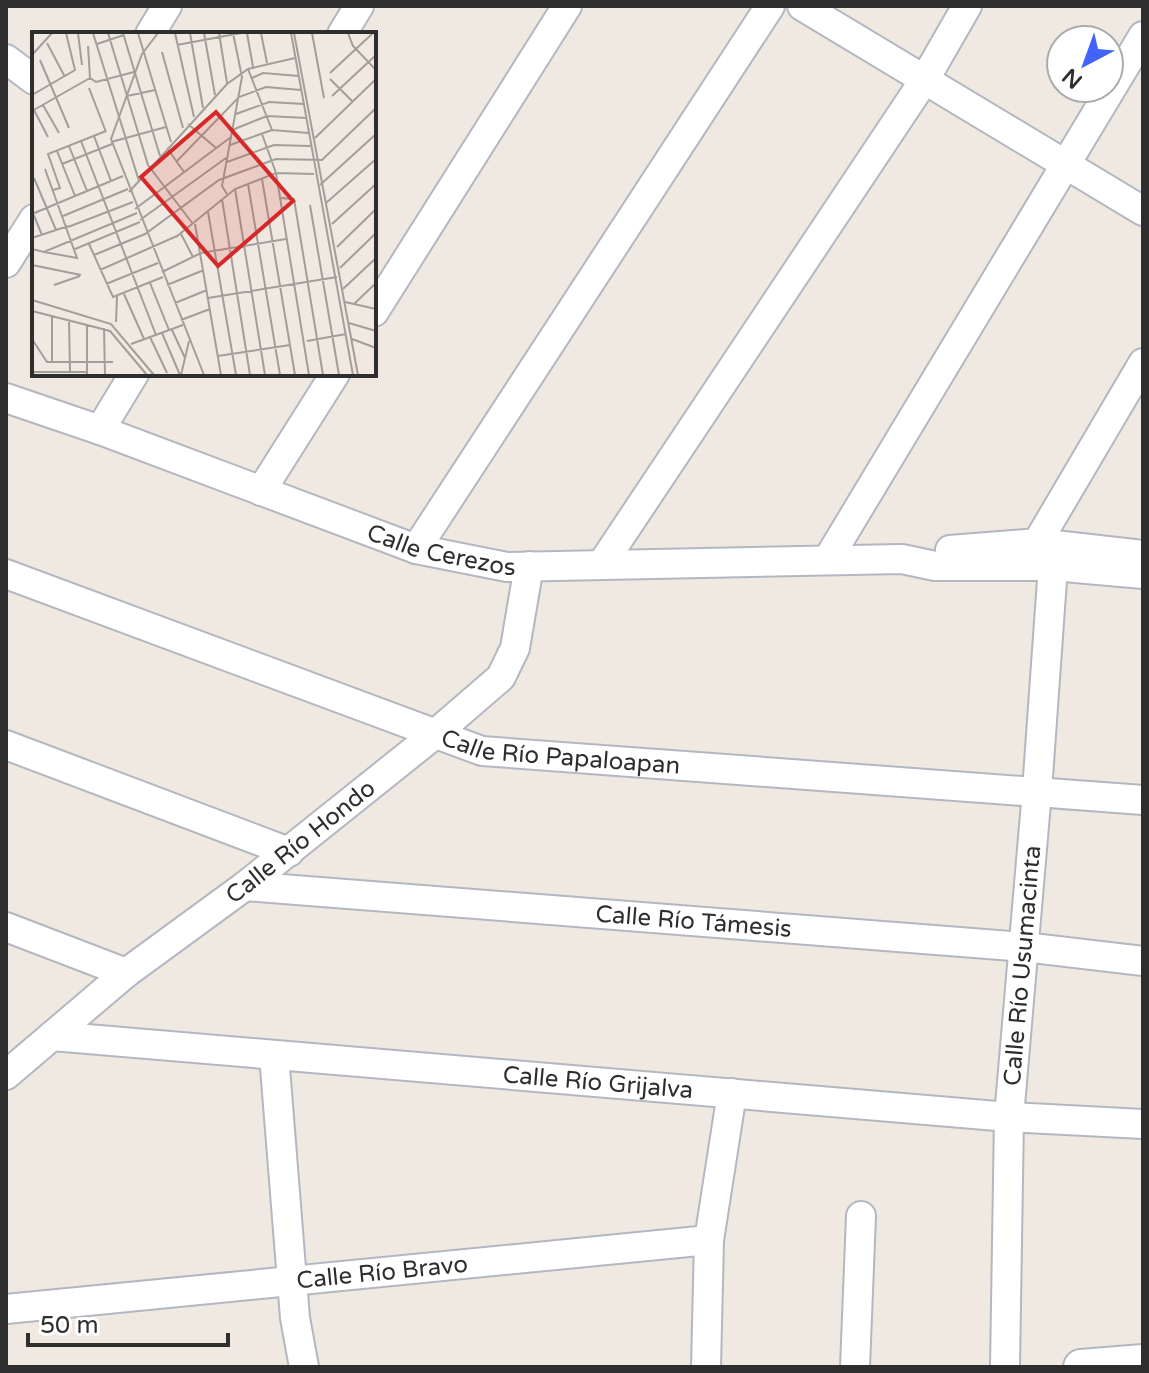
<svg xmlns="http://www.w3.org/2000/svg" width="1149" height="1373" viewBox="0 0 1149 1373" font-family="'Varela Round',sans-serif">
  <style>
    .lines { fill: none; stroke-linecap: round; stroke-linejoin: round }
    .minor-casing { stroke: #b4b7c1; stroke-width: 32 }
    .tertiary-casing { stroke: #b4b7c1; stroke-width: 38 }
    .minor { stroke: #fff; stroke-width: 28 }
    .tertiary { stroke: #fff; stroke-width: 34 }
    .labels { text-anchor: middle; stroke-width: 7; stroke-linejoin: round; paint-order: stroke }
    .street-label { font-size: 24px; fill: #2e2e2e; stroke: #fff }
    .inset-road { fill: none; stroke: #a29e99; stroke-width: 2 }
    .view { fill: #d62828; fill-opacity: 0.15; stroke: #d62828; stroke-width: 4 }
    .inset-edge { fill: none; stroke: #2e2e2e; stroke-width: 4 }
  </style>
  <rect width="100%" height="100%" fill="#efe9e1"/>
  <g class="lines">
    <!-- minor casing -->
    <g class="minor-casing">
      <g id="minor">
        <path d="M 802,6 L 1143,211"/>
        <path d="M 150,34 L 167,6"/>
        <path d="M 342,34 L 359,6"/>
        <path d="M 6,59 L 34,80"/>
        <path d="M 6,263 L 34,219"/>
        <path d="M 374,312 L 567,6"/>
        <path id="s1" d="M 6,398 L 100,430 L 416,549 L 507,567 L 902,559 L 935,566 L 1053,566 L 1143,574"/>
        <path d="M 100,430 L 134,374"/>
        <path d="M 261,491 L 335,374"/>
        <path d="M 1037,543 L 1143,363"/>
        <path d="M 416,549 L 770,6"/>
        <path d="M 950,550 L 1037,543 L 1143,555"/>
        <path d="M 828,559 L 1143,36"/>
        <path d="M 602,564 L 925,79 L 967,6"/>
        <path id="s2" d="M 6,574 L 482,751 L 1143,800"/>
        <path d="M 6,745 L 289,852"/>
        <path id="s3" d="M 245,886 L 1024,947 L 1143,961"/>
        <path d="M 6,927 L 126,973"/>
        <path id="s4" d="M 52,1036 L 1009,1117 L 1143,1124"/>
        <path d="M 274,1055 L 295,1318 L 304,1367"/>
        <path id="s5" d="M 6,1075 L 126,973 L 245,886 L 435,734 L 501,677 L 515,648 L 529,566"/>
        <path id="s6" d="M 6,1309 L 709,1240"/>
        <path d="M 706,1367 L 709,1240 L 732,1093"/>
        <path d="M 855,1367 L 861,1216"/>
        <path id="s7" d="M 1005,1367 L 1009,1117 L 1037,791 L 1053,566"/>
      </g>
    </g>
    <!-- tertiary casing -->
    <g class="tertiary-casing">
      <path id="tertiary" d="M 1081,1367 L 1143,1362"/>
    </g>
    <!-- minor -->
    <use href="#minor" class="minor"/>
    <!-- tertiary -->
    <use href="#tertiary" class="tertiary"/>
  </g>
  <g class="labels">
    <!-- street labels -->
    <g class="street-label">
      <text dy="8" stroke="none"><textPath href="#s1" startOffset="462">Calle Cerezos</textPath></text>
      <text dy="8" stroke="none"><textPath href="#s2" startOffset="586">Calle Río Papaloapan</textPath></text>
      <text dy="8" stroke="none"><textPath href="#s5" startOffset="376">Calle Río Hondo</textPath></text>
      <text dy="8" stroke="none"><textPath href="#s3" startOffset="450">Calle Río Támesis</textPath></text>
      <text dy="8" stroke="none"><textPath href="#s7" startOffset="402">Calle Río Usumacinta</textPath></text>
      <text dy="8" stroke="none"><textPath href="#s4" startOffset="548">Calle Río Grijalva</textPath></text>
      <text dy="8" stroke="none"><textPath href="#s6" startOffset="378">Calle Río Bravo</textPath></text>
    </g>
  </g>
  <!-- overview -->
  <g transform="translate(32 32)">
    <rect width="344" height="344" fill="#efe9e1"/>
    <path class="inset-road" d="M 46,1 L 50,33M 61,1 L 107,149M 76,1 L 116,133 L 161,192M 91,1 L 128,124M 106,1 L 139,110M 126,1 L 110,22 L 79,107 L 172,343M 143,1 L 162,85M 158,1 L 171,76M 172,1 L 183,63M 187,1 L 195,51M 215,1 L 221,35M 229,1 L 235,31M 259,1 L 321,343M 262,1 L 326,343M 280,1 L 292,66M 316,1 L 321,14 L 344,38M 15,11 L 33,45M 65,12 L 92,3M 145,13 L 209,1M 56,14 L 58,46M 130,20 L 151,96M 0,23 L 20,1M 8,28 L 37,96M 216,37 L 240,98M 298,41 L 341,1M 58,46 L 64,50 L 102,40M 220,46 L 231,41 L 267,44M 298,47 L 321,70M 57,56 L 74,100M 0,63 L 43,38 L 34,1M 95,64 L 123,58M 300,64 L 344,23M 11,73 L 27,101M 2,78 L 16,105M 0,79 L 58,46M 204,82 L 237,70 L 272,72M 156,92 L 184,116M 200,98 L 235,84 L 275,86M 230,102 L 244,141 L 277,343M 62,104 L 79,149M 283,106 L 344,47M 49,109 L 124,303M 79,110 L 134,95M 198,113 L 240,98 L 277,101M 37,114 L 55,159M 135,116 L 152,140M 25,119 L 43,164M 145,129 L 207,65 L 234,55 L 269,58M 195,130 L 242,113 L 279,114M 30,132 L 80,112M 2,146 L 24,198M 230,147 L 263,343M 216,152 L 248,343M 288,153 L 344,102M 203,157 L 233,343M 21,158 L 28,156 L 16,122 L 74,99M 97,160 L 195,52 L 216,37 L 263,26M 195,162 L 190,154 L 210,45 L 201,1M 248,166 L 262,167 L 291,343M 190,167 L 218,343M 294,171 L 344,127M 278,173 L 307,343M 103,177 L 199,105M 0,179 L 10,203M 176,180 L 204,343M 0,182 L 91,144M 31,184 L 96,157M 108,188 L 194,126M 163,192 L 189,343M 300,192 L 344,152M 36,195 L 101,170M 149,202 L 161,225M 144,205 L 203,157 L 244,141 L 282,142M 0,206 L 36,194M 57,212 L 81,265 L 131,245M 305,215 L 344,177M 0,217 L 12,220 L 105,181M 43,217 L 108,190M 12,220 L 45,226 L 13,137M 62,223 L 113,202 L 187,148 L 244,127 L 290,128 L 344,76M 0,233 L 49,243M 308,236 L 344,201M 68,238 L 145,204M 130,240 L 169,221 L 254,207M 118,251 L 137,298M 74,252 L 126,231M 22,253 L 48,244M 135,253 L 172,238M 311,257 L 344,226M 92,262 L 112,307M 176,266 L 305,245M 0,268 L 79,292 L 122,343M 313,270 L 344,277M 143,271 L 175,258M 322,272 L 344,251M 0,279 L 78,299 L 115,343M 20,284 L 20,330M 37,288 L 38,340M 149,288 L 178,277M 84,290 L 85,264M 317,291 L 344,299M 72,296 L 73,343M 140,298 L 153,326M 130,301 L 148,343M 118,305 L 135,341M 0,307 L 15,330 L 81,330M 320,307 L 344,316M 275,309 L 314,302M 99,312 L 151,293M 186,324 L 258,313M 0,340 L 56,340M 55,342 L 55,292M 149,343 L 157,309"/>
    <path class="view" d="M 184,80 L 261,169 L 186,234 L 109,145 Z"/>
    <rect width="344" height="344" class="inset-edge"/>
  </g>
  <!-- border -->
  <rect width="1149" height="1373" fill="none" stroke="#2e2e2e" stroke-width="16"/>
  <!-- north arrow -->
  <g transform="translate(1085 64) rotate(221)"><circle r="38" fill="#ffffff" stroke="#ababab" stroke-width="2"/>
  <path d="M0-6L14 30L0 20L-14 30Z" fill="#4264fb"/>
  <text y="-12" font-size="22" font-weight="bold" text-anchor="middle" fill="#2e2e2e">N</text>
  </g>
  <!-- scale -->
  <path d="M28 1333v12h200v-12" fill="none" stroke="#2e2e2e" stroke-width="4"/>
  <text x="40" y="1333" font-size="24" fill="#2e2e2e" stroke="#ffffff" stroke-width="6" paint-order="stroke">50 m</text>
</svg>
